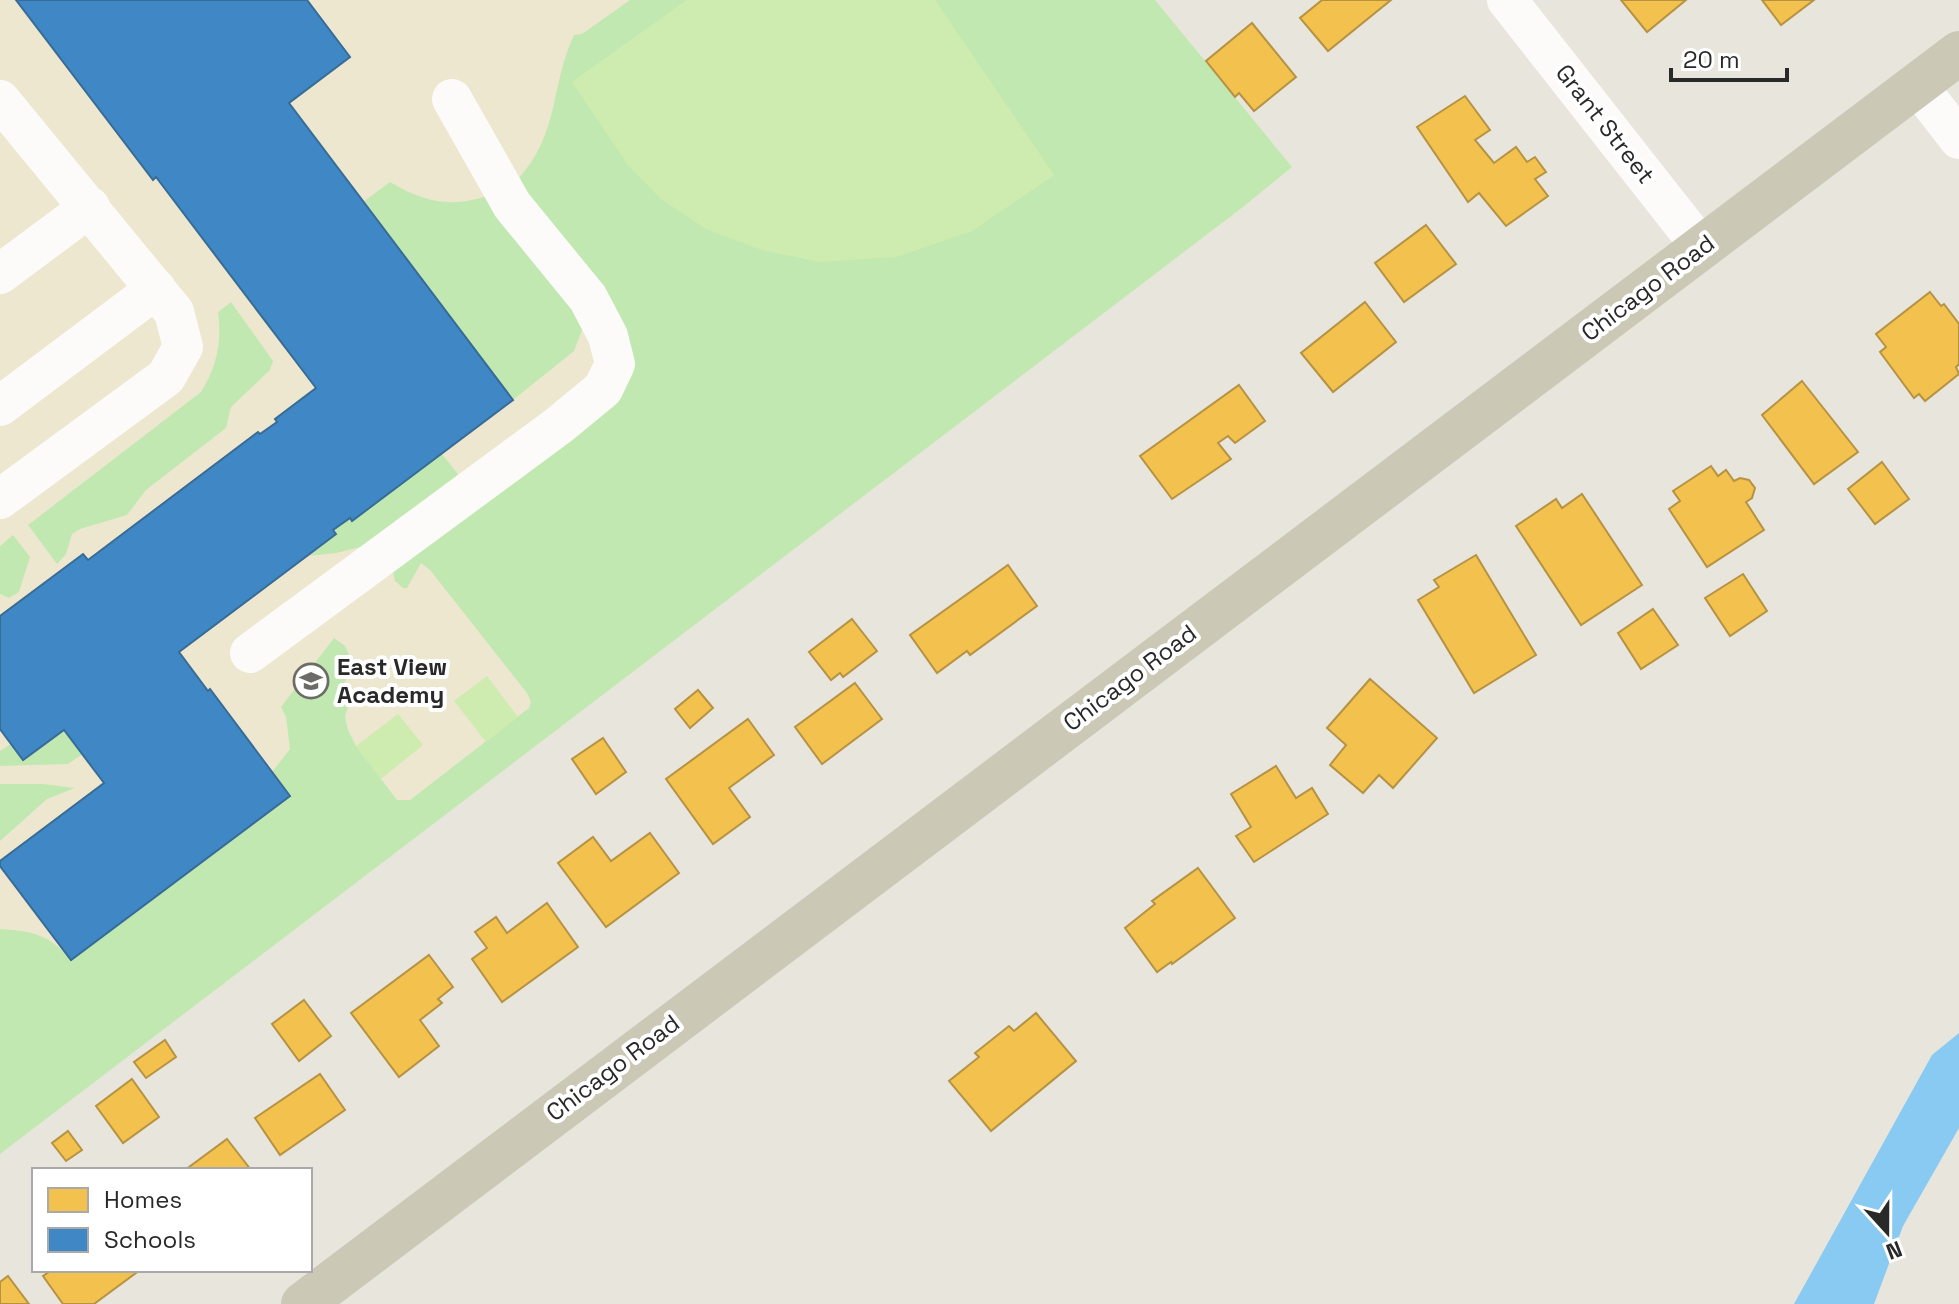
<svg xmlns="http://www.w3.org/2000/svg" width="1959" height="1304" viewBox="0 0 1959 1304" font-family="'Space Grotesk',sans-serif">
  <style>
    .education { fill: #ede7d0 }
    .green { fill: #c2e8b2 }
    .pitch { fill: #ceecaf }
    .water { fill: #88caf2 }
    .homes { fill: #f2c14e; stroke: #b69343; stroke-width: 2 }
    .schools { fill: #3f88c5; stroke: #386c96; stroke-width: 2 }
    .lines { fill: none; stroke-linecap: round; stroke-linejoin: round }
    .minor { stroke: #fcfbfa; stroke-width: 40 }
    .major { stroke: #cbc8b6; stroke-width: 44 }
    .labels { text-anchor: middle; stroke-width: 8; stroke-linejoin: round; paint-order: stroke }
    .street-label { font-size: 24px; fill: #292929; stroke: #fff }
    .poi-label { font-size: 24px; font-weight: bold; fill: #292929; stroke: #fff; text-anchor: start }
  </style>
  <rect width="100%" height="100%" fill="#e8e5dd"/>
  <!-- education -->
  <path class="education" d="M 0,0 L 1155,0 L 1292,167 L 1243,207 L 0,1154 Z"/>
  <!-- green -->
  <g class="green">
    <path d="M 630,0 L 1155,0 L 1292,167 L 1243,207 L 0,1154 L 0,929 C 34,931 49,935 72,960 L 290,796 L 272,772 L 290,749 L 286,717 L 281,707 L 334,638 L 345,646 L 355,667 L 344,683 L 350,699 L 345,717 L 348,730 L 356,746 L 397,800 L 410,800 L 529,708 L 531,702 L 527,693 L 430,570 L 421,563 L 407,588 L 403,588 L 395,581 L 393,572 L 630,344 C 616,289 548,231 518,179 C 560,133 550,86 574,35 L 582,34 Z"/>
    <path d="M 390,182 C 427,204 453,208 494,194 L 586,320 L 574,351 L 513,400 L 363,202 Z"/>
    <path d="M 231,302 L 273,361 L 270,370 L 231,407 L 226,428 L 146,490 L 127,515 L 80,529 L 72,534 L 66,554 L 57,564 L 28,525 L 201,392 C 217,366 222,342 218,312 Z"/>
    <path d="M 442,454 L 465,483 L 369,545 L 336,553 L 307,556 L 336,534 L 334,530 L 350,518 L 353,521 Z"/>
    <path d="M 13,535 L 30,557 L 19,592 L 9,598 L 0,594 L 0,546 Z"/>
    <path d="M 64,730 L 83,754 L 68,764 L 0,766 L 0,751 L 11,744 L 23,759 Z"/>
    <path d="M 0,784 L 43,784 L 75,788 L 47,799 L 0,841 Z"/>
  </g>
  <!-- pitch -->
  <g class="pitch">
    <path d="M 687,0 L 935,0 L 1054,175 L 972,231 L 896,257 L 820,262 L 762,250 L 706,229 L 661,199 L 628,165 L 572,82 Z"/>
    <path d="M 487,676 L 518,717 L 486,742 L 454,701 Z"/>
    <path d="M 398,714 L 423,745 L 381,779 L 356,746 Z"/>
  </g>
  <!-- water -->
  <path class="water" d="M 1959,1033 L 1959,1128 L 1903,1226 L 1874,1304 L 1794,1304 L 1932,1055 Z"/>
  <!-- homes -->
  <g class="homes">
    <path d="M 1322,0 L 1391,0 L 1328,51 L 1300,18 Z"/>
    <path d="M 1621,0 L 1686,0 L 1647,32 Z"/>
    <path d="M 1762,0 L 1814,0 L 1781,25 Z"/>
    <path d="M 1252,23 L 1296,77 L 1254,111 L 1239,93 L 1235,97 L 1206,61 Z"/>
    <path d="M 1465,96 L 1490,130 L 1475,140 L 1494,163 L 1516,147 L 1527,162 L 1535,157 L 1546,172 L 1535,179 L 1548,196 L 1506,226 L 1479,193 L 1468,202 L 1417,127 Z"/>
    <path d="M 1426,225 L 1456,264 L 1404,302 L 1375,263 Z"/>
    <path d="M 1930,292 L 1941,306 L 1944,304 L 1959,324 L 1959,364 L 1956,367 L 1959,374 L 1925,401 L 1919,394 L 1914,398 L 1880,352 L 1886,347 L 1876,334 Z"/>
    <path d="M 1365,302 L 1396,342 L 1333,392 L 1301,353 Z"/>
    <path d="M 1802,381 L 1858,452 L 1814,484 L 1762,415 Z"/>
    <path d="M 1239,385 L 1265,421 L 1235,443 L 1228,436 L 1218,443 L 1231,459 L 1172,499 L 1140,456 Z"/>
    <path d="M 1882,462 L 1909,499 L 1875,524 L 1848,489 Z"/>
    <path d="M 1711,466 L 1718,476 L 1726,470 L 1734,481 L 1740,478 L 1749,480 L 1755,488 L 1752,498 L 1746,502 L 1764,530 L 1707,567 L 1669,509 L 1680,501 L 1673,491 Z"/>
    <path d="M 1582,494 L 1642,585 L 1581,625 L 1516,526 L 1556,499 L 1562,508 Z"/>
    <path d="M 1476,555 L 1536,655 L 1474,693 L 1418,600 L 1439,587 L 1434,580 Z"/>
    <path d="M 1008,565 L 1037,606 L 970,655 L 967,651 L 937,673 L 910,635 Z"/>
    <path d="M 1743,574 L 1767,611 L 1730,636 L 1705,598 Z"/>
    <path d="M 1653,609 L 1678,645 L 1641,669 L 1618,633 Z"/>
    <path d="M 852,619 L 877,651 L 843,677 L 840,673 L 831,680 L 809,652 Z"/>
    <path d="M 1370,679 L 1437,738 L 1393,788 L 1379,775 L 1363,793 L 1330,765 L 1346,745 L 1327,728 Z"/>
    <path d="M 855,683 L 882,719 L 822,764 L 795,727 Z"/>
    <path d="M 698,690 L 713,708 L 690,728 L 675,709 Z"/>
    <path d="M 748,719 L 774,755 L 729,788 L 750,817 L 713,844 L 666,779 Z"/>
    <path d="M 603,738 L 626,772 L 596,794 L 572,759 Z"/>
    <path d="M 1276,766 L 1296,798 L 1312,788 L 1328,814 L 1254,862 L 1236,836 L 1251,827 L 1231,794 Z"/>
    <path d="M 650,833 L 679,873 L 606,927 L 558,863 L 593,837 L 611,861 Z"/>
    <path d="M 1198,868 L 1235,918 L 1172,964 L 1171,962 L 1157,972 L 1125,928 L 1155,904 L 1152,901 Z"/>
    <path d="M 547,903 L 578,947 L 502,1002 L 472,959 L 487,948 L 475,932 L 496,917 L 507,933 Z"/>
    <path d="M 429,955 L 453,987 L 438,999 L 442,1003 L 420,1020 L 439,1046 L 399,1077 L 351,1013 Z"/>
    <path d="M 304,1000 L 331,1036 L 299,1061 L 272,1024 Z"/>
    <path d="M 1036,1013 L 1076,1061 L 991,1131 L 949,1081 L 979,1057 L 975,1053 L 1009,1026 L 1014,1031 Z"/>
    <path d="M 165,1040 L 176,1057 L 146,1078 L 134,1062 Z"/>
    <path d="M 320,1074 L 345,1110 L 280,1155 L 255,1118 Z"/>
    <path d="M 132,1079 L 159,1117 L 123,1143 L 96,1106 Z"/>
    <path d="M 68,1131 L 82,1150 L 66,1161 L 52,1143 Z"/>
    <path d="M 227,1139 L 251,1170 L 185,1170 Z"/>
    <path d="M 52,1270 L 140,1270 L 94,1304 L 63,1304 L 43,1276 Z"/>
    <path d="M 8,1276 L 29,1304 L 0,1304 L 0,1282 Z"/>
  </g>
  <!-- schools -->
  <path class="schools" d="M 16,0 L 307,0 L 350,57 L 289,103 L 513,400 L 352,521 L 350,518 L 333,530 L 336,534 L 179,652 L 208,691 L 210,689 L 290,796 L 71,960 L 0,866 L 0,861 L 104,783 L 64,730 L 23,760 L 0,729 L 0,616 L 83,554 L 88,560 L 258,432 L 260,434 L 277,422 L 275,419 L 316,388 L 156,177 L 153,180 Z"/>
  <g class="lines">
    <!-- minor -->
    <g class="minor">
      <path d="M 1507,0 L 1702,248"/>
      <path d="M 1917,85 L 1959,139"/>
      <path d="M 0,100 L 174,312 L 183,347 L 166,377 L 0,499"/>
      <path d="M 0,274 L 90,207"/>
      <path d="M 0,406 L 156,289"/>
      <path d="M 250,653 L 558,426 L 603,389 L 615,364 L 608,336 L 588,298 L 512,205 L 452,99"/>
    </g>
    <!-- major -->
    <path class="major" d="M 303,1304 L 1959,53"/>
  </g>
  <!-- icons -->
  <defs>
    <g id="school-ring" transform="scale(1.8)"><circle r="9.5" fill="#fff" stroke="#6c6b68" stroke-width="1.5"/><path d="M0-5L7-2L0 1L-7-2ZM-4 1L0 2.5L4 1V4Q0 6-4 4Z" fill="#6c6b68"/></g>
  </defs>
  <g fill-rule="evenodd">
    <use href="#school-ring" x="311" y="681"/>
  </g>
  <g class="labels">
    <!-- street labels -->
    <g class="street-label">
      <text transform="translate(1605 124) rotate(52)" y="8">Grant Street</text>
      <text transform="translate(1648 288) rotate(-37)" y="8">Chicago Road</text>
      <text transform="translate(1130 678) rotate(-37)" y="8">Chicago Road</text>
      <text transform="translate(613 1068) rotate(-37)" y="8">Chicago Road</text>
    </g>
    <!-- poi labels -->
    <g class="poi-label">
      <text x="337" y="675">East View<tspan x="337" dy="28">Academy</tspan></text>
    </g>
  </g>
  <!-- legend -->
  <rect x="32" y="1168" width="280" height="104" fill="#ffffff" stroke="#a9a9a9" stroke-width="2"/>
  <rect x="48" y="1188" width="40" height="24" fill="#f2c14e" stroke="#a9a9a9" stroke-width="2"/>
  <text x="104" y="1208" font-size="24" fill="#292929">Homes</text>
  <rect x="48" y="1228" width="40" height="24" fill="#3f88c5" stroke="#a9a9a9" stroke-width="2"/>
  <text x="104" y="1248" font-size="24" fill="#292929">Schools</text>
  <!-- north arrow -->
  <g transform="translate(1887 1232) rotate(159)" stroke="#ffffff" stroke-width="6" paint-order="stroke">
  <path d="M0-6L14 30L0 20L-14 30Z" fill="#292929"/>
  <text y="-12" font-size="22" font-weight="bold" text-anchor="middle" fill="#292929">N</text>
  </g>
  <!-- scale -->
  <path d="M1671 68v12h116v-12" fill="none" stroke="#292929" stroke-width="4"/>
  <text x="1683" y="68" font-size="24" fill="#292929" stroke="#ffffff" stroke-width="6" paint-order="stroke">20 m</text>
</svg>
